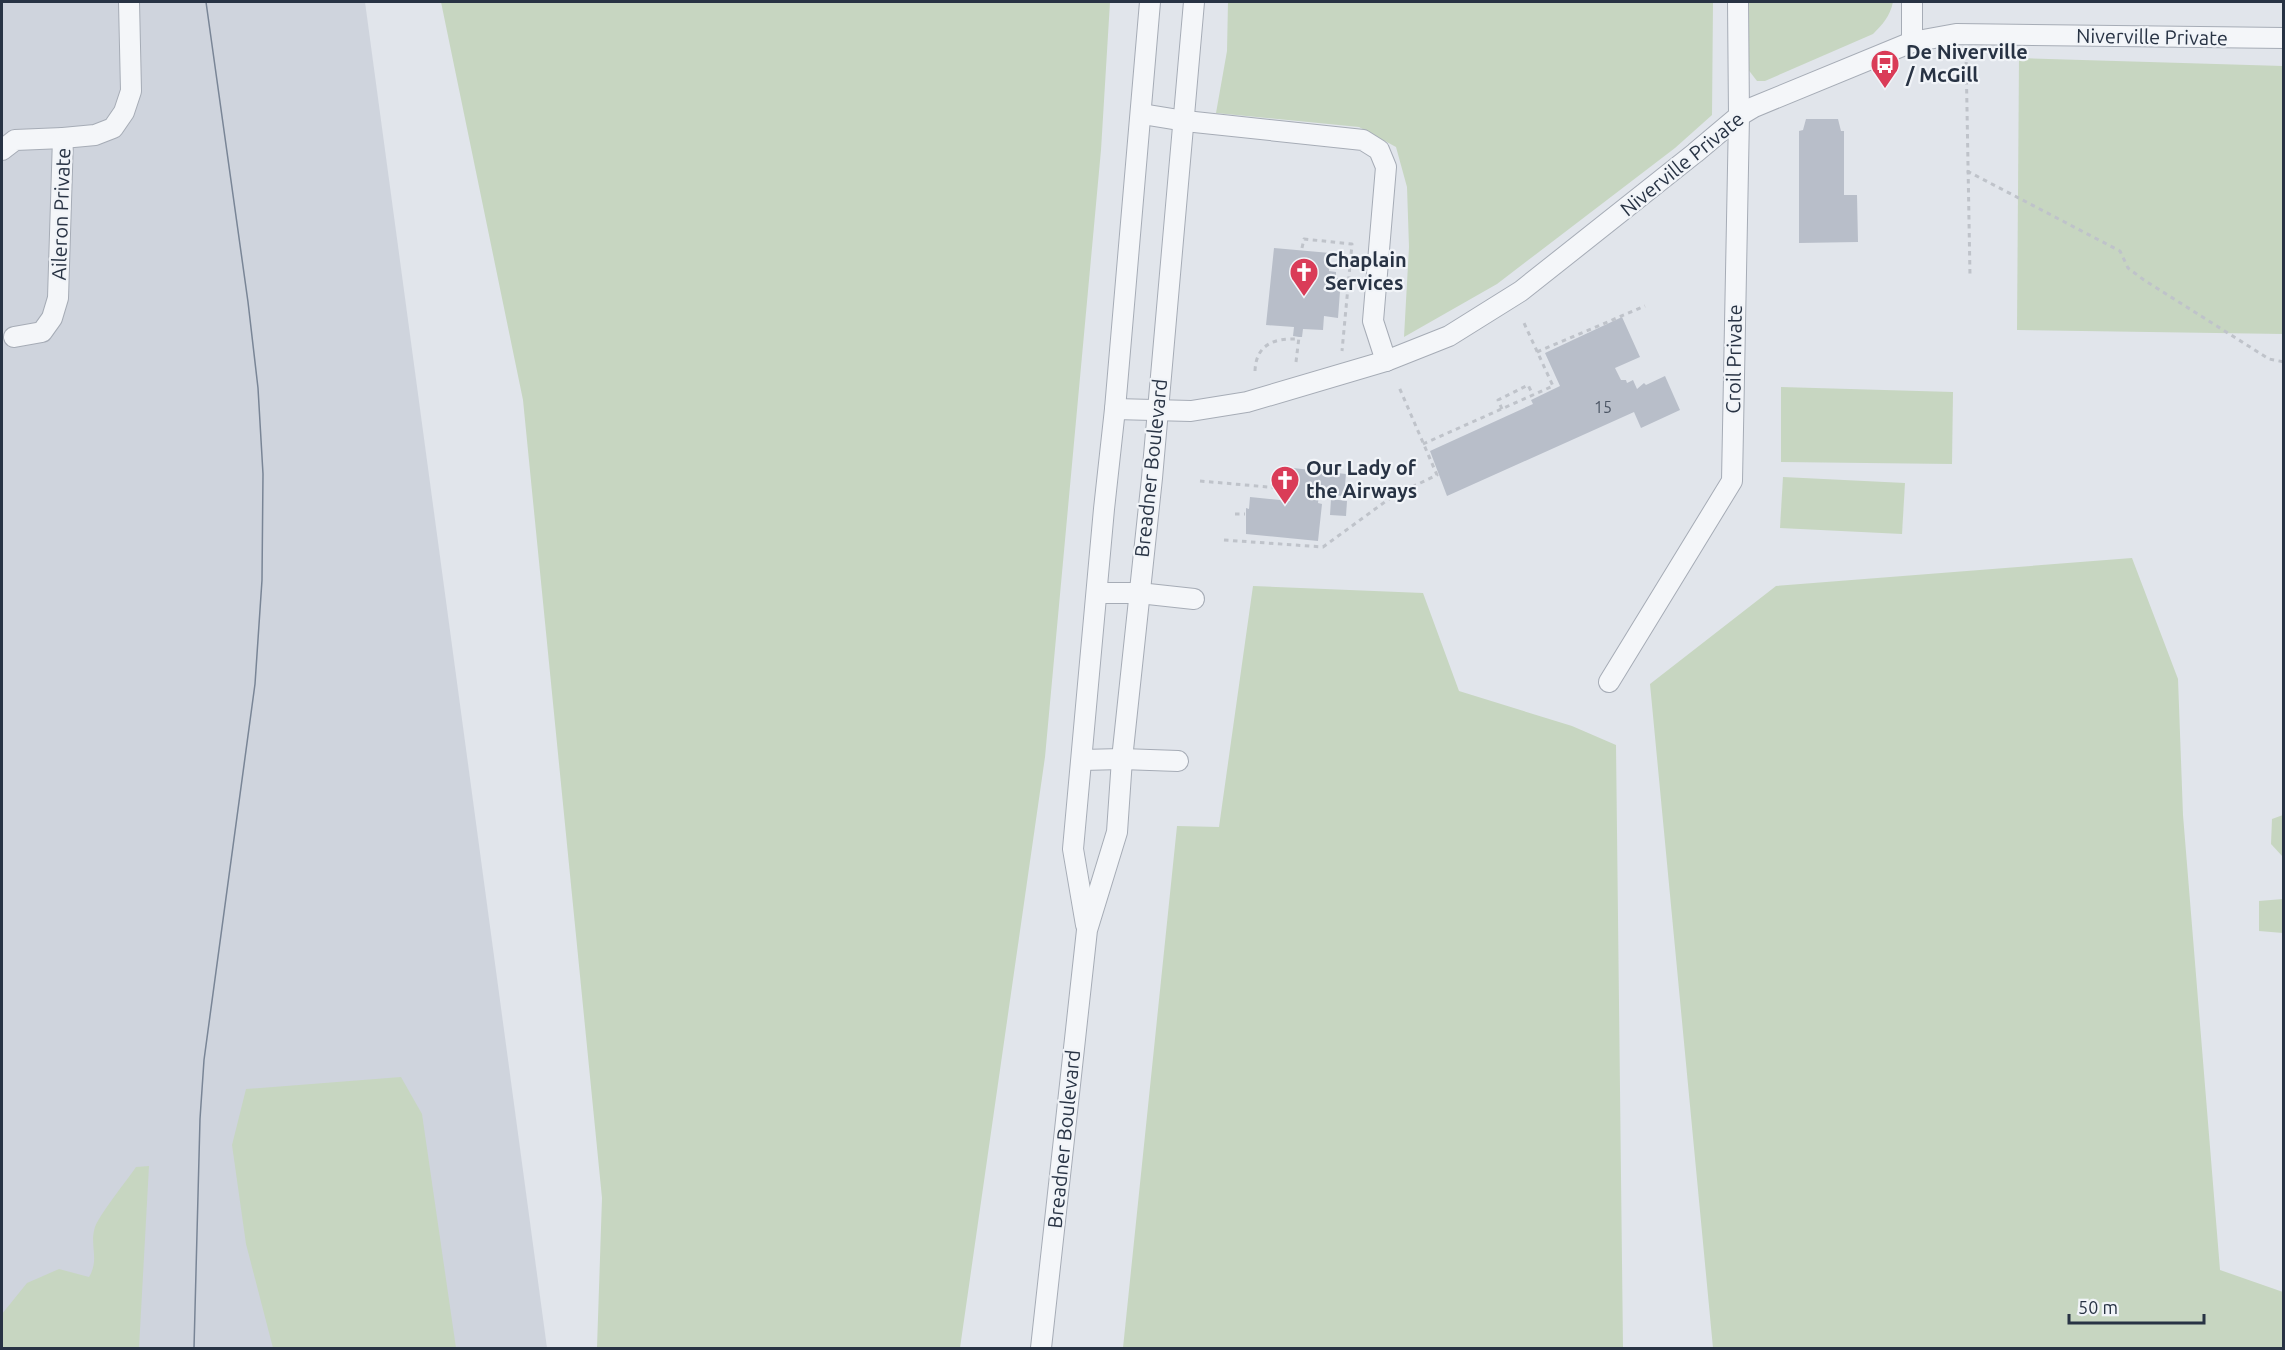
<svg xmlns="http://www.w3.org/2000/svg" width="2285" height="1350" viewBox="0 0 2285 1350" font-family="Ubuntu,sans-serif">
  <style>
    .built { fill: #cfd4dd }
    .green { fill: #c7d6c1 }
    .building { fill: #b8bec9 }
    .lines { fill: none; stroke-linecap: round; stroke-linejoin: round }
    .minor-casing { stroke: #a6acb6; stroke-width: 22 }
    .path { stroke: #bfc3ca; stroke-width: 3; stroke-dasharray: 4.5 4.5; stroke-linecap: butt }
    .minor { stroke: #f4f6f9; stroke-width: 20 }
    .tram { stroke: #798596; stroke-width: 1.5 }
    .labels { text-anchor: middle; stroke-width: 4.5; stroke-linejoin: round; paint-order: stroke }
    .number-label { font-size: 16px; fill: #4c5665 }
    .street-label { font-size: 20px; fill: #283344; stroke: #f1f4f8 }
    .poi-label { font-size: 20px; font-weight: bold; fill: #283344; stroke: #f1f4f8; text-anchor: start }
  </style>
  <rect width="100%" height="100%" fill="#e1e5eb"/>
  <!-- built -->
  <path class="built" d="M 2,2 L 365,2 L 547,1348 L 2,1348 Z"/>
  <!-- green -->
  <g class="green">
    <path d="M 441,2 L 1110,2 L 1101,150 L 1045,757 L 960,1348 L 597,1348 L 602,1198 L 523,400 Z"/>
    <path d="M 1228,2 L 1713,2 L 1712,115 L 1675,148 L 1497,284 L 1404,337 L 1409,247 L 1407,187 L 1396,147 L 1359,127 L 1216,113 L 1227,51 Z"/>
    <path d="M 1748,2 L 1893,2 C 1890,16 1883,24 1873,34 L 1765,81 L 1757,81 L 1747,68 Z"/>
    <path d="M 2019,58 L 2283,66 L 2283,334 L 2017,330 Z"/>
    <path d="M 1781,387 L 1953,392 L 1952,464 L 1781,462 Z"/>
    <path d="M 1783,477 L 1905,483 L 1902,534 L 1780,528 Z"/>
    <path d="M 2132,558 L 2178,679 L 2183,815 L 2220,1270 L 2283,1292 L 2283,1348 L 1713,1348 L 1650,684 L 1776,586 Z"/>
    <path d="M 1253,586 L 1423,593 L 1459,691 L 1572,726 L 1616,745 L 1623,1348 L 1123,1348 L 1177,826 L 1219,827 Z"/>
    <path d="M 2283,815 L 2284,815 L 2283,857 L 2271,844 L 2272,819 Z"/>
    <path d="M 2283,899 L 2283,933 L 2259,931 L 2259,901 Z"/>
    <path d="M 401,1077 L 422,1114 L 456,1348 L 273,1348 L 246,1244 L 232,1145 L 246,1089 Z"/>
    <path d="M 149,1166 L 139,1348 L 2,1348 L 2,1314 L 27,1283 L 59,1269 L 89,1277 C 100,1259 89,1245 95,1227 C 101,1212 126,1182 136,1167 Z"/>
  </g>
  <!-- building -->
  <g class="building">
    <path d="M 1806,119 L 1838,119 L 1841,131 L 1844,131 L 1844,195 L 1857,195 L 1858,242 L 1799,243 L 1799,131 L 1803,130 Z"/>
    <path d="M 1274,248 L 1330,253 L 1329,271 L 1336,272 L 1336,278 L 1341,278 L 1338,318 L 1324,316 L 1323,330 L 1303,329 L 1302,337 L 1299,337 L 1293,336 L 1294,327 L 1266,325 Z"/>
    <path d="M 1622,317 L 1640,357 L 1615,368 L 1621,380 L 1626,380 L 1627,383 L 1633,380 L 1637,389 L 1644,383 L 1646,385 L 1665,376 L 1680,410 L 1641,428 L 1634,412 L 1447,496 L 1430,451 L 1533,404 L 1531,400 L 1560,386 L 1545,353 Z"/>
    <path d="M 1293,468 L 1346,474 L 1344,496 L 1319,494 L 1318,503 L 1322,504 L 1318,541 L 1246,534 L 1246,508 L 1249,509 L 1250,497 L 1290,501 Z"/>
    <path d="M 1331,499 L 1347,501 L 1346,516 L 1330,515 Z"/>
  </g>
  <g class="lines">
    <!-- minor casing -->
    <g class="minor-casing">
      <g id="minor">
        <path d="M 1912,42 L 1912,2"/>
        <path d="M 1142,114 L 1185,121 L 1363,140 L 1379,150 L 1386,167 L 1373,321 L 1386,361"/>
        <path d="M 2,150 L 15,140 L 63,138"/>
        <path d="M 14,337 L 42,332 L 52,318 L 58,298 L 63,138 L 95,135 L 113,128 L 124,112 L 131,91 L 129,2"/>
        <path d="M 1115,409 L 1191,411 L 1247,402 L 1386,361 L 1449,336 L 1521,291 L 1695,153 L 1739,116 L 1754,107 L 1912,42 L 1956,34 L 2284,38"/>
        <path d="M 1097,593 L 1139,593 L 1194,599"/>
        <path d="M 1609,682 L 1732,481 L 1739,116 L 1738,2"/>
        <path d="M 1082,760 L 1122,759 L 1178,761"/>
        <path d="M 1086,925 L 1073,849 L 1104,509 L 1115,409 L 1150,2"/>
        <path d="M 1041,1348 L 1087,930 L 1117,832 L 1122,759 L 1152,478 L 1194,2"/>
      </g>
    </g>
    <!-- path -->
    <g class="path">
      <path d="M 1966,53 L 1970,276"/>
      <path d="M 1967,171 L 2120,251 L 2128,268 L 2144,280 L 2269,359 L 2284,362"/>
      <path d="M 1302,248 L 1304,239 L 1352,244 L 1342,351"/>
      <path d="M 1537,352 L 1645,306"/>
      <path d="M 1296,362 L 1299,337"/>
      <path d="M 1255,371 C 1256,343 1276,338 1299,339"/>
      <path d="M 1502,409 L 1498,400 L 1528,385 L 1533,395"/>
      <path d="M 1423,444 L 1553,386 L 1524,323"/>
      <path d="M 1200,481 L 1291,489"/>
      <path d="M 1235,514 L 1245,514"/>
      <path d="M 1224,540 L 1323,547 L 1393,496 L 1437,475 L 1399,387"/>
    </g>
    <!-- minor -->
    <use href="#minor" class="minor"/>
    <!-- tram -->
    <path class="tram" d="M 194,1348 L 200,1119 L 204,1060 L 255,684 L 262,580 L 263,474 L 258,388 L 248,302 L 206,2"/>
  </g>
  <!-- icons -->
  <defs>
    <g id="bus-pin" transform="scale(1.5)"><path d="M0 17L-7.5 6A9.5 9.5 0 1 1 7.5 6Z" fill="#da3c58" stroke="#f1f4f8"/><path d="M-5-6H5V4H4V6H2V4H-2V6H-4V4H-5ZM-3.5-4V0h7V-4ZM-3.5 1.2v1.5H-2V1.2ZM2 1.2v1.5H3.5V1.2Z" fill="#fff"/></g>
    <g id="church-pin" transform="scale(1.5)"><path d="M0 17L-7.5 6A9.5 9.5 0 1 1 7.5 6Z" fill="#da3c58" stroke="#f1f4f8"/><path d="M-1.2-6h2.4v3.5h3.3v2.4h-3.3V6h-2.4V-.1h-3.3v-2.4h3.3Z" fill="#fff"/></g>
  </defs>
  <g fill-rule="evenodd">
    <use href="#bus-pin" x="1885" y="64"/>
    <use href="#church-pin" x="1304" y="272"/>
    <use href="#church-pin" x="1285" y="480"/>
  </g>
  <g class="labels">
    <!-- number labels -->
    <g class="number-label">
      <text x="1603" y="413">15</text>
    </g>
    <!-- street labels -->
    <g class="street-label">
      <text transform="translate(2152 37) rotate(1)" y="7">Niverville Private</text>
      <text transform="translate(1682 164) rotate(-39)" y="7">Niverville Private</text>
      <text transform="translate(61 214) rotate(-88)" y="7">Aileron Private</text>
      <text transform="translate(1734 359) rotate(-89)" y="7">Croil Private</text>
      <text transform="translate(1151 468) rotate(-84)" y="7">Breadner Boulevard</text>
      <text transform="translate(1064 1139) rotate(-84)" y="7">Breadner Boulevard</text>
    </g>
    <!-- poi labels -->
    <g class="poi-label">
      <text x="1906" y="59">De Niverville<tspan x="1906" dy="23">/ McGill</tspan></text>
      <text x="1325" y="267">Chaplain<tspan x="1325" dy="23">Services</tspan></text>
      <text x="1306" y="475">Our Lady of<tspan x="1306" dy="23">the Airways</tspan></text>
    </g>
  </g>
  <!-- border -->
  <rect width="2285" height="1350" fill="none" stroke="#283344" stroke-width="6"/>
  <!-- scale -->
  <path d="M2069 1314v9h135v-9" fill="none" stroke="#283344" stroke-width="3"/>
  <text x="2078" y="1314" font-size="18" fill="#283344" stroke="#f1f4f8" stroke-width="4.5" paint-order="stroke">50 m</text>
</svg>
